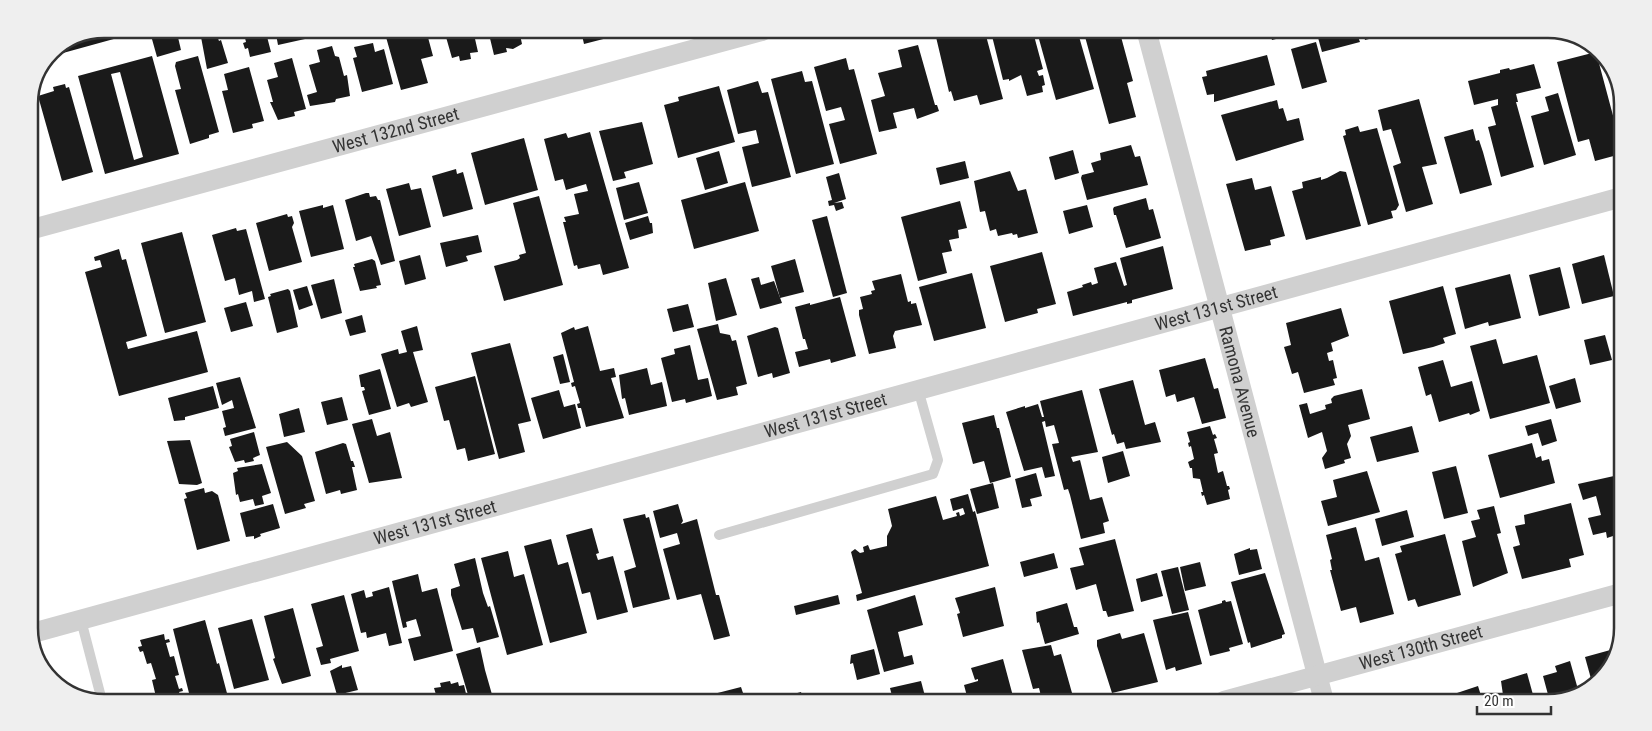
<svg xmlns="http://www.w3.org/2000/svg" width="1652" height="731" viewBox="0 0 1652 731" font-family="'Roboto Condensed',sans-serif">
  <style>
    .building { fill: #1a1a1a; fill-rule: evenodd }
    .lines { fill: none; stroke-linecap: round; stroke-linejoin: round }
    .lane { stroke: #d0d0d0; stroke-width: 10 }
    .street { stroke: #d0d0d0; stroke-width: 20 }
    .labels { text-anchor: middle; stroke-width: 5; stroke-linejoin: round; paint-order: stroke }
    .street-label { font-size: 18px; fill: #333; stroke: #fff }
    .rim { fill: none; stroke: #333; stroke-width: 2.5 }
  </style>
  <rect width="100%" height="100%" fill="#fff"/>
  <!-- building -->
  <g class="building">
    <path d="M 103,29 L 150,29 L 63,53 L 61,46 Z"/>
    <path d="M 159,29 L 176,29 L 181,50 L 157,57 L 150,32 Z"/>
    <path d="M 262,29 L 265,29 L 271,52 L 250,57 L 248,48 L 245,49 L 243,43 L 246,42 L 244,34 Z"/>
    <path d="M 275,29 L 313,30 L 314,37 L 278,45 Z"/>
    <path d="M 384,30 L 426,30 L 433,56 L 421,59 L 428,83 L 401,90 Z"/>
    <path d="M 444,30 L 473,30 L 478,52 L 470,53 L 471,59 L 460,61 L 459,56 L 452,58 Z"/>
    <path d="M 488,30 L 519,30 L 522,44 L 513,49 L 506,48 L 507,52 L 494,55 Z"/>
    <path d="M 541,30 L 566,31 L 567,32 L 543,38 Z"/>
    <path d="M 581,31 L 613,31 L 615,36 L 584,44 Z"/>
    <path d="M 954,32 L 985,32 L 1003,99 L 980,105 L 977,95 L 954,101 L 951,91 L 949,92 L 936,37 Z"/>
    <path d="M 991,32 L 1033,32 L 1043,69 L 1037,71 L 1039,76 L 1043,75 L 1045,85 L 1042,86 L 1043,92 L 1027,96 L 1021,75 L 1009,81 L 1009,79 L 1003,80 Z"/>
    <path d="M 1037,32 L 1078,33 L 1094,89 L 1056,100 Z"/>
    <path d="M 216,33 L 219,41 L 221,40 L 228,63 L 207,69 L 201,37 Z"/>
    <path d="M 1084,33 L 1120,33 L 1133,81 L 1127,83 L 1136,117 L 1109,124 Z"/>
    <path d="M 1270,33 L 1296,33 L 1296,34 L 1272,40 Z"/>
    <path d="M 1317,34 L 1357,34 L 1360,42 L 1322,52 Z"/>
    <path d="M 1363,34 L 1389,34 L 1365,40 Z"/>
    <path d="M 1316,42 L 1327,82 L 1302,89 L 1291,49 Z"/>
    <path d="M 373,43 L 375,52 L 384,49 L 393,84 L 362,92 L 353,58 L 357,57 L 354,47 Z"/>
    <path d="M 918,45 L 935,105 L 937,105 L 939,111 L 917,119 L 914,108 L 893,113 L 897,128 L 879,132 L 871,100 L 885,96 L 878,73 L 902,67 L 898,50 Z"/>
    <path d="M 332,46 L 335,56 L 339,57 L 344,76 L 347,75 L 350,96 L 336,99 L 335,102 L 310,106 L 307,95 L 317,92 L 309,65 L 320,62 L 317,50 Z"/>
    <path d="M 58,47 L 60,54 L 48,57 L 51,50 Z"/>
    <path d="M 1596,52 L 1619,138 L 1617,139 L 1621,154 L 1595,161 L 1589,139 L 1578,142 L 1557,62 Z"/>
    <path d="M 1267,55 L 1275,85 L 1214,102 L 1214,94 L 1207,95 L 1202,77 L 1207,76 L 1206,71 Z"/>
    <path d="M 152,56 L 179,154 L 105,174 L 78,76 ZM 120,72 L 143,157 L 134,160 L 111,74 Z"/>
    <path d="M 198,56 L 219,132 L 209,135 L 209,138 L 190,144 L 175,90 L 181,89 L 175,66 L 176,62 Z"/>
    <path d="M 292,58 L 306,109 L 294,112 L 295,116 L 278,120 L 270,102 L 273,102 L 267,80 L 278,77 L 274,63 Z"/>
    <path d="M 846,58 L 849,70 L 854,69 L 877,154 L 840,164 L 829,124 L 845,120 L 841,107 L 826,111 L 814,67 Z"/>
    <path d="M 1534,64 L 1541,88 L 1516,94 L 1518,102 L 1516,102 L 1534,167 L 1501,177 L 1488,127 L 1496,125 L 1491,107 L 1498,105 L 1498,99 L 1474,105 L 1468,81 L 1500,73 L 1500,70 L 1509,68 L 1510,70 Z"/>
    <path d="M 249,67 L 264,121 L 252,124 L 253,128 L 233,133 L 222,91 L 228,90 L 224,74 Z"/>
    <path d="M 802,71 L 805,82 L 812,81 L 834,164 L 796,174 L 771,79 Z"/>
    <path d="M 758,81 L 762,93 L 768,92 L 791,177 L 752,187 L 742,147 L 759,143 L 756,130 L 738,134 L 727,90 Z"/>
    <path d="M 65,84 L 66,88 L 69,87 L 93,172 L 62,181 L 38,96 L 54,91 L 53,87 Z"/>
    <path d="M 719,86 L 735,142 L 678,158 L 664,105 L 679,101 L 678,97 Z"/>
    <path d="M 1621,92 L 1623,99 L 1622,114 L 1617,93 Z"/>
    <path d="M 1558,93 L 1576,155 L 1544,165 L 1531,116 L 1549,111 L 1545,97 Z"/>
    <path d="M 1419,99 L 1437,164 L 1422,167 L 1433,204 L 1406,212 L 1393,166 L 1401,163 L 1391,129 L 1383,131 L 1378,110 Z"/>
    <path d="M 1277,100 L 1279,109 L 1283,108 L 1287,121 L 1299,118 L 1304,140 L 1236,161 L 1221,115 Z"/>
    <path d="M 642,122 L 653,164 L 624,172 L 626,178 L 613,181 L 599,131 Z"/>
    <path d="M 1358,126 L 1360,132 L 1377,128 L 1399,205 L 1396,210 L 1391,211 L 1393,218 L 1368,225 L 1343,136 L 1346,135 L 1345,130 Z"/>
    <path d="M 1473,129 L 1476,141 L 1479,140 L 1483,152 L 1492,185 L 1460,194 L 1444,137 Z"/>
    <path d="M 590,132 L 629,268 L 603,275 L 600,264 L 578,269 L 577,265 L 574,266 L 563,222 L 566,222 L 564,217 L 579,214 L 574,194 L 588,191 L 586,184 L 566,190 L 563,179 L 555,181 L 544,139 L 566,133 L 568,138 Z"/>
    <path d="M 524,138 L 538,190 L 485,205 L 471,153 Z"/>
    <path d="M 1131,145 L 1135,157 L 1140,156 L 1148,185 L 1087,200 L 1081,178 L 1082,175 L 1094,172 L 1091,163 L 1101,160 L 1100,153 Z"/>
    <path d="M 1073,150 L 1079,173 L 1055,180 L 1049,157 Z"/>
    <path d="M 719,151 L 728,183 L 705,190 L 696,158 Z"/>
    <path d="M 965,161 L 969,178 L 940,185 L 936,168 Z"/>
    <path d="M 456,169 L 457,174 L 463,172 L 473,209 L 443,217 L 432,176 Z"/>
    <path d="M 1010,171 L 1018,191 L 1026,189 L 1038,233 L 1018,238 L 1017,234 L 1013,235 L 1012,233 L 998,236 L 996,229 L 990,231 L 985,211 L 980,212 L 974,181 Z"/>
    <path d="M 1340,171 L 1346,172 L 1361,226 L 1306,240 L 1292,191 L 1303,188 L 1302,182 L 1321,177 L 1321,180 L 1327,178 Z"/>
    <path d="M 839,173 L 846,199 L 834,203 L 842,202 L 844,208 L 836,211 L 834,205 L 829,206 L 828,201 L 832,200 L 826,177 Z"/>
    <path d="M 1252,178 L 1255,190 L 1271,186 L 1285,236 L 1270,240 L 1271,245 L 1245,251 L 1226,184 Z"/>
    <path d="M 639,182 L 648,213 L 624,220 L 616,188 Z"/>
    <path d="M 745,182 L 759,231 L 694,249 L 681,200 Z"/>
    <path d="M 409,183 L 411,190 L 421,188 L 431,227 L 399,236 L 386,189 Z"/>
    <path d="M 366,193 L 369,193 L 370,197 L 376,196 L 378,200 L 380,200 L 395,261 L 381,265 L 371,236 L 356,241 L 345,200 Z"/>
    <path d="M 539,196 L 563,285 L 504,301 L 494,266 L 517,260 L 520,258 L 519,255 L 526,253 L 513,203 Z"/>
    <path d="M 1146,198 L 1149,210 L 1153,209 L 1161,238 L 1126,248 L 1116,215 L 1114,215 L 1113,209 L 1114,207 Z"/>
    <path d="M 960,201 L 967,228 L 958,230 L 959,238 L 949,240 L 952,251 L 942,253 L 947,273 L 918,281 L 901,217 Z"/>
    <path d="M 323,205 L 323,208 L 333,205 L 344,249 L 311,257 L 299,211 Z"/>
    <path d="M 1087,205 L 1093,227 L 1069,234 L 1063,211 Z"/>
    <path d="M 287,214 L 288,217 L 292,216 L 294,223 L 292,227 L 302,262 L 269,271 L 256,223 Z"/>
    <path d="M 648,216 L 650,223 L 652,223 L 653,233 L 630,240 L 625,223 Z"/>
    <path d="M 827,216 L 847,293 L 833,297 L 812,220 Z"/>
    <path d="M 236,228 L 237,231 L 246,229 L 265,299 L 254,302 L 252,291 L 239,295 L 235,278 L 225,281 L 212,235 Z"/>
    <path d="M 182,232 L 206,322 L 165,333 L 141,243 Z"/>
    <path d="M 478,235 L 482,252 L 466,256 L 468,261 L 446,267 L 440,243 Z"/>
    <path d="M 1163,246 L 1173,289 L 1132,300 L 1132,303 L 1127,304 L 1127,302 L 1073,316 L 1067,292 L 1083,287 L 1082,285 L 1091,282 L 1092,285 L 1098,283 L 1094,268 L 1116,262 L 1124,286 L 1127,285 L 1120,258 Z"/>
    <path d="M 119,249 L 122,260 L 126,259 L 147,336 L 126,342 L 128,349 L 197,331 L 208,372 L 119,396 L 85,272 L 102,267 L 100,260 L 95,261 L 94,257 Z"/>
    <path d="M 1622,250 L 1621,273 L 1621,274 L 1615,251 Z"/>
    <path d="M 1042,252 L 1056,304 L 1037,309 L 1038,313 L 1005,322 L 990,266 Z"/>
    <path d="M 420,255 L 426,279 L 405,285 L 399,261 Z"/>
    <path d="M 1604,255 L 1614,296 L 1582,304 L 1572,264 Z"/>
    <path d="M 372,259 L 375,261 L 381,285 L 376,286 L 377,288 L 360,291 L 353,267 L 355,267 L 354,264 Z"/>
    <path d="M 795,259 L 804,292 L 780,298 L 771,266 Z"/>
    <path d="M 1560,267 L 1570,308 L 1539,316 L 1529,275 Z"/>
    <path d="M 972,273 L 986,328 L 934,341 L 919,287 Z"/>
    <path d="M 901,274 L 908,302 L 911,301 L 911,304 L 916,303 L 922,325 L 895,331 L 893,336 L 896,348 L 869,354 L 859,315 L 859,310 L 863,309 L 860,297 L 872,294 L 871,291 L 875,290 L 872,281 Z"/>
    <path d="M 1510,274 L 1521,318 L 1489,326 L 1488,322 L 1465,329 L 1455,288 Z"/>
    <path d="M 759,277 L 761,285 L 774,281 L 782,303 L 760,309 L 751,279 Z"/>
    <path d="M 726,278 L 737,315 L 716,321 L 708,283 Z"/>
    <path d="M 334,279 L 342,313 L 321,319 L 311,285 Z"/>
    <path d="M 307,286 L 313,305 L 299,310 L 293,290 Z"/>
    <path d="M 1443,286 L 1456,334 L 1443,338 L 1445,343 L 1433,347 L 1403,354 L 1389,301 Z"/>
    <path d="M 288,289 L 290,291 L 298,327 L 277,333 L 268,297 L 271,296 L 270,294 Z"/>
    <path d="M 840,297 L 856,356 L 831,363 L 830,359 L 799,367 L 795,352 L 808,349 L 805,339 L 803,339 L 795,307 L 810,303 L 810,305 Z"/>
    <path d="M 246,302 L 253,326 L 231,332 L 224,308 Z"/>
    <path d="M 688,304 L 694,327 L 673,332 L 667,309 Z"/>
    <path d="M 1341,308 L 1349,336 L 1331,343 L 1333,351 L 1327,353 L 1329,361 L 1333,360 L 1337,378 L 1333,379 L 1335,385 L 1304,393 L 1298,372 L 1292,374 L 1284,347 L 1291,345 L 1286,323 Z"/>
    <path d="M 362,315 L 366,332 L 350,336 L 345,320 Z"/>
    <path d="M 718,324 L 720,333 L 730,335 L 732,341 L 736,340 L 747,384 L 736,387 L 738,395 L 717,400 L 697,329 Z"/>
    <path d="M 417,326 L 423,350 L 413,352 L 428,402 L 411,407 L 409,403 L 397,407 L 381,354 L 398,349 L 399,354 L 407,352 L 401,331 Z"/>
    <path d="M 588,326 L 600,371 L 614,368 L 616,377 L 611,378 L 624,418 L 586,427 L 581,408 L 578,408 L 577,404 L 580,403 L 575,386 L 572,387 L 571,383 L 574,382 L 561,333 L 574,327 L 575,330 Z"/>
    <path d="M 775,327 L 778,328 L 790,373 L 773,378 L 772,373 L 758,377 L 747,336 Z"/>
    <path d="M 1605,335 L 1612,360 L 1590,365 L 1584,340 Z"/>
    <path d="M 1496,339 L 1503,364 L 1537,355 L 1550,403 L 1490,419 L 1470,346 Z"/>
    <path d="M 510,343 L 531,421 L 518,424 L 525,452 L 499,459 L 471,353 Z"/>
    <path d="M 690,345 L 698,380 L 708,378 L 712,396 L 686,403 L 685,399 L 672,402 L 661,358 L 675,354 L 674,349 Z"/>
    <path d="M 563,354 L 570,382 L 560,384 L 553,357 Z"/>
    <path d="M 1205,358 L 1214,389 L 1218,388 L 1226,418 L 1202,424 L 1194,397 L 1177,402 L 1175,394 L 1166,397 L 1159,370 Z"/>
    <path d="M 1443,360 L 1451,387 L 1472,381 L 1480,411 L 1470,415 L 1469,413 L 1439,422 L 1431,394 L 1426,396 L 1418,367 Z"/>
    <path d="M 647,368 L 651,385 L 662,382 L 667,406 L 629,415 L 625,398 L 622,399 L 619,375 Z"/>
    <path d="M 380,369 L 391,409 L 369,415 L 362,391 L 365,390 L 364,387 L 361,387 L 359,375 Z"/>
    <path d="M 475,376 L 495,454 L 468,461 L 465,448 L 457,450 L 449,420 L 444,421 L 435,387 Z"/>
    <path d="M 240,377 L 256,428 L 225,436 L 223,428 L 226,427 L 222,411 L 234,408 L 232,400 L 222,405 L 216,383 Z"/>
    <path d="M 1575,378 L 1581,402 L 1556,409 L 1549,386 Z"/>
    <path d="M 1133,380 L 1145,425 L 1155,422 L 1161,442 L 1126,449 L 1124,442 L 1117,444 L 1114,434 L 1112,435 L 1099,389 Z"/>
    <path d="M 213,386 L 219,408 L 185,417 L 185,420 L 174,421 L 168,398 Z"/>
    <path d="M 1362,389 L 1370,419 L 1348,425 L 1351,436 L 1347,444 L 1351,458 L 1344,460 L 1345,463 L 1325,469 L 1322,458 L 1327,451 L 1322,432 L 1308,438 L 1299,405 L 1307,403 L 1310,414 L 1326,409 L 1325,405 L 1332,403 L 1331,399 L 1334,396 Z"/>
    <path d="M 559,390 L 564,407 L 575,404 L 581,428 L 543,439 L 531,398 Z"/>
    <path d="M 1082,390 L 1098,452 L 1071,457 L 1073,462 L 1080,460 L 1090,500 L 1102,497 L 1109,521 L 1103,523 L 1105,533 L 1081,539 L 1070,495 L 1068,489 L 1064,490 L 1052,444 L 1059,443 L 1054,425 L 1046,427 L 1045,421 L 1042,422 L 1055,476 L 1045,478 L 1042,467 L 1024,471 L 1006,412 L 1025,406 L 1025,408 L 1038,404 L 1042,417 L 1044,417 L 1040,401 Z"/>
    <path d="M 342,397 L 348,420 L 327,425 L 321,402 Z"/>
    <path d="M 299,408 L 305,432 L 284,437 L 279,414 Z"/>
    <path d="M 994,415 L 997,428 L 999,428 L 1011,477 L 990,483 L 984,461 L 973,464 L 962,423 Z"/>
    <path d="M 372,419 L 377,436 L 390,432 L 402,478 L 369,483 L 352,424 Z"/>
    <path d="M 1551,419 L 1557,441 L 1542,446 L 1538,433 L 1528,436 L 1525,426 Z"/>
    <path d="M 1210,426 L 1213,435 L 1215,434 L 1217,438 L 1214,439 L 1218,453 L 1214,454 L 1218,473 L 1223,471 L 1227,486 L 1229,486 L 1230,489 L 1228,490 L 1230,499 L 1207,505 L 1204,495 L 1202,496 L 1201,492 L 1203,492 L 1200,479 L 1193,478 L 1192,468 L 1190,468 L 1188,462 L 1194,459 L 1191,446 L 1189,447 L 1188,443 L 1190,442 L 1187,432 Z"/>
    <path d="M 1412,426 L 1419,452 L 1377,462 L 1370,437 Z"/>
    <path d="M 254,432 L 260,455 L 253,458 L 254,461 L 245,463 L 244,460 L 235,462 L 229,447 L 232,446 L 230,439 Z"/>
    <path d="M 190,440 L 202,483 L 197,485 L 179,484 L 167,441 Z"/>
    <path d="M 287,442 L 302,456 L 315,501 L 304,504 L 306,508 L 285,514 L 266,447 Z"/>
    <path d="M 343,443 L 346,444 L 351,461 L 353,461 L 355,467 L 352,467 L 357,490 L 341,494 L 340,490 L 326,494 L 315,452 Z"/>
    <path d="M 1532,443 L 1536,458 L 1541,456 L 1542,461 L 1549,459 L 1555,483 L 1500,498 L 1488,455 Z"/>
    <path d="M 1123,451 L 1130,476 L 1108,483 L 1102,457 Z"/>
    <path d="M 262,464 L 271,493 L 262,496 L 264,504 L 255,506 L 253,499 L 240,502 L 238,494 L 236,495 L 233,473 L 238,471 L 237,468 Z"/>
    <path d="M 1456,466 L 1468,513 L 1444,519 L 1432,472 Z"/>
    <path d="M 1367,471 L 1380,512 L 1328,526 L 1321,501 L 1337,497 L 1333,480 Z"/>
    <path d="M 1036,473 L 1042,496 L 1030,499 L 1032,506 L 1022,508 L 1015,479 Z"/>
    <path d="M 1614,476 L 1618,490 L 1615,491 L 1619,506 L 1619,534 L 1607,538 L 1606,532 L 1593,535 L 1588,518 L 1601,515 L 1596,496 L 1583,500 L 1578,484 Z"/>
    <path d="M 993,483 L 999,508 L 977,514 L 970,489 Z"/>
    <path d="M 204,488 L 205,493 L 212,491 L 218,495 L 230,541 L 197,550 L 184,499 L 187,498 L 185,493 Z"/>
    <path d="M 968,494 L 973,512 L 975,511 L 989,566 L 857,601 L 856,595 L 862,593 L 851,552 L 855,549 L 860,553 L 864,552 L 863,547 L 868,545 L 870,550 L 887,546 L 887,536 L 892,526 L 888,509 L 936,496 L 943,520 L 957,516 L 956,513 L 959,512 L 960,516 L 965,514 L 963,508 L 953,511 L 950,499 Z"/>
    <path d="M 1571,503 L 1584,555 L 1569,559 L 1571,567 L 1522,579 L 1513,547 L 1520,545 L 1515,526 L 1525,524 L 1524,515 Z"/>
    <path d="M 273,504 L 280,528 L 260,534 L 261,536 L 254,539 L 254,536 L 246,537 L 240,513 Z"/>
    <path d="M 678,504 L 683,521 L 681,524 L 697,519 L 716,595 L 719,595 L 730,636 L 714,640 L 701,594 L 677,600 L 663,549 L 680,544 L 677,533 L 660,538 L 653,511 Z"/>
    <path d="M 1494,506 L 1501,533 L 1497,534 L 1508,573 L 1473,587 L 1462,541 L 1476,537 L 1471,521 L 1480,519 L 1477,510 Z"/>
    <path d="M 1407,510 L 1414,537 L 1382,546 L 1375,519 Z"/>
    <path d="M 645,514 L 646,518 L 649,517 L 670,599 L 633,608 L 624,571 L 636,567 L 623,519 Z"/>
    <path d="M 1356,527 L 1365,561 L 1379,557 L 1394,614 L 1360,623 L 1356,607 L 1341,611 L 1330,570 L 1332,570 L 1330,560 L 1332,559 L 1326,535 Z"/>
    <path d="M 592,528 L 599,553 L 596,554 L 598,560 L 613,556 L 628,612 L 597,620 L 590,592 L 582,594 L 566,535 Z"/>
    <path d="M 1445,534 L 1461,595 L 1418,607 L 1415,599 L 1408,601 L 1395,554 L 1402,552 L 1400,546 Z"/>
    <path d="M 551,539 L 558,565 L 568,562 L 587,633 L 550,643 L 524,546 Z"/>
    <path d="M 1115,539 L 1134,611 L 1108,617 L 1106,611 L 1103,611 L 1096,584 L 1076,590 L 1070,568 L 1084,565 L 1079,548 Z"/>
    <path d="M 1250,548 L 1250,550 L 1257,549 L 1262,569 L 1239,575 L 1234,554 Z"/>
    <path d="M 508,551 L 514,577 L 524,574 L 543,645 L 507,655 L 481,558 Z"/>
    <path d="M 1054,553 L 1058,568 L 1024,577 L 1020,562 Z"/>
    <path d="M 475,558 L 483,593 L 488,607 L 490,606 L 499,637 L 477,643 L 473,628 L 462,630 L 451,595 L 451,589 L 460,586 L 454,564 Z"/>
    <path d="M 1200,562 L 1206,586 L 1185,591 L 1180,567 Z"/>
    <path d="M 1178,567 L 1189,610 L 1172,614 L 1161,571 Z"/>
    <path d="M 1157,573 L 1163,596 L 1141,602 L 1136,579 Z"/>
    <path d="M 1265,573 L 1285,634 L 1282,635 L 1282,638 L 1251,648 L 1250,642 L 1248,643 L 1231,582 Z"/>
    <path d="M 418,574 L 422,592 L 437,588 L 453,651 L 414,661 L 408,639 L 421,636 L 416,619 L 406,622 L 407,627 L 403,628 L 392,581 Z"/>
    <path d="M 389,587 L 402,643 L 389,646 L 386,633 L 367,638 L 366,632 L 361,633 L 351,594 L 364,590 L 366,598 L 373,596 L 372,592 Z"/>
    <path d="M 995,587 L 1004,626 L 963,637 L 957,614 L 960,613 L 955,598 Z"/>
    <path d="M 344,595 L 359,651 L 330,659 L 331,663 L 321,665 L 316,648 L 323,646 L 311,604 Z"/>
    <path d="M 838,595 L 840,604 L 796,615 L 794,606 Z"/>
    <path d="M 915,595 L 923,625 L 898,632 L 904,657 L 912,655 L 914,664 L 884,672 L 867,610 Z"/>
    <path d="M 1225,600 L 1226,602 L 1231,601 L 1243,644 L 1229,648 L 1230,651 L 1210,656 L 1198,610 L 1222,603 L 1222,601 Z"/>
    <path d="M 1067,603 L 1074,627 L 1077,627 L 1079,634 L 1045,644 L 1039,622 L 1037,623 L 1036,612 Z"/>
    <path d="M 293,608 L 311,676 L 282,684 L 273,659 L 275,658 L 264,616 Z"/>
    <path d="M 1188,612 L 1202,664 L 1176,671 L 1175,667 L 1166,670 L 1153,620 Z"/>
    <path d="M 252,619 L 269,680 L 234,689 L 218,628 Z"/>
    <path d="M 205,620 L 217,664 L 219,663 L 228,697 L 190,697 L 173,629 Z"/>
    <path d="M 1120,633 L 1122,639 L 1144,633 L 1158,682 L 1112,693 L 1097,646 L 1097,640 Z"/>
    <path d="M 164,634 L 165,640 L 169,639 L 170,642 L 166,643 L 170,657 L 174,656 L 179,675 L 175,676 L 179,689 L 182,688 L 183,691 L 179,692 L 181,697 L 156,697 L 152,680 L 156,679 L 151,663 L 147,664 L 143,651 L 140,652 L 138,647 L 142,646 L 140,640 Z"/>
    <path d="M 1051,645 L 1054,656 L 1061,654 L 1074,700 L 1042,700 L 1039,688 L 1033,689 L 1022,650 Z"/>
    <path d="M 480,647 L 485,670 L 493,698 L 469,698 L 456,654 Z"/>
    <path d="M 874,649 L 880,674 L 857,680 L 853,663 L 850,664 L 851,655 Z"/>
    <path d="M 1614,649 L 1616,658 L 1593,686 L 1585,657 Z"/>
    <path d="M 1003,659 L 1014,700 L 968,700 L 964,685 L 978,681 L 978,679 L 975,680 L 971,668 Z"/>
    <path d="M 1570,661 L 1579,693 L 1550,702 L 1543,676 L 1557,672 L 1555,666 Z"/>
    <path d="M 342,665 L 342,668 L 351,666 L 358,690 L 337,695 L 330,671 Z"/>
    <path d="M 1527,673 L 1535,702 L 1504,702 L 1501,681 Z"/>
    <path d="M 450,681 L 451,684 L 458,682 L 459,686 L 464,685 L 467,698 L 437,698 L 434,688 L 441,687 L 440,683 Z"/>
    <path d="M 921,681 L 926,700 L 893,700 L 890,688 Z"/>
    <path d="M 1478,686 L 1483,702 L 1450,702 L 1448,696 Z"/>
    <path d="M 741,687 L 745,699 L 698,699 L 698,698 Z"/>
    <path d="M 801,692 L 803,699 L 775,699 Z"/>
  </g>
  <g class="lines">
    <!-- lane -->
    <g class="lane">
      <path d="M 719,535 L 933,474 L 938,460 L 918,389"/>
      <path d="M 81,620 L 101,697"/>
    </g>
    <!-- street -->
    <g class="street">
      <path id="s1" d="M 1147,33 L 1324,701"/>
      <path id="s2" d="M 29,230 L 762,31"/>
      <path id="s3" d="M 29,634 L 1622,197"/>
      <path id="s4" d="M 1224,701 L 1618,594"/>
    </g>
  </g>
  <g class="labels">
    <!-- street labels -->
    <g class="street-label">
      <text dy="6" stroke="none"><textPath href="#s2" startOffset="380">West 132nd Street</textPath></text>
      <text dy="6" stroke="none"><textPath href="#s3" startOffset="1231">West 131st Street</textPath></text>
      <text dy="6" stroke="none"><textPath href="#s1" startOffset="361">Ramona Avenue</textPath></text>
      <text dy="6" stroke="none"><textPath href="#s3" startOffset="826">West 131st Street</textPath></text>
      <text dy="6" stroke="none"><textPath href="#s3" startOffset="421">West 131st Street</textPath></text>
      <text dy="6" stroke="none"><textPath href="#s4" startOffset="204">West 130th Street</textPath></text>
    </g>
  </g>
  <!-- crop -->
  <path d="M0 0H1652V731H0ZM104 38H1548A66 66 0 0 1 1614 104V628A66 66 0 0 1 1548 694H104A66 66 0 0 1 38 628V104A66 66 0 0 1 104 38Z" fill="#efefef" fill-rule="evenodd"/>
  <path class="rim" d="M104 38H1548A66 66 0 0 1 1614 104V628A66 66 0 0 1 1548 694H104A66 66 0 0 1 38 628V104A66 66 0 0 1 104 38Z"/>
  <!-- scale -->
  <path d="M1477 706v8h74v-8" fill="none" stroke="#333333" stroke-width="2.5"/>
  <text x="1484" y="706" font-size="15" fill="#333333" stroke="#ffffff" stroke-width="4" paint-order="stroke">20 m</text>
</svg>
